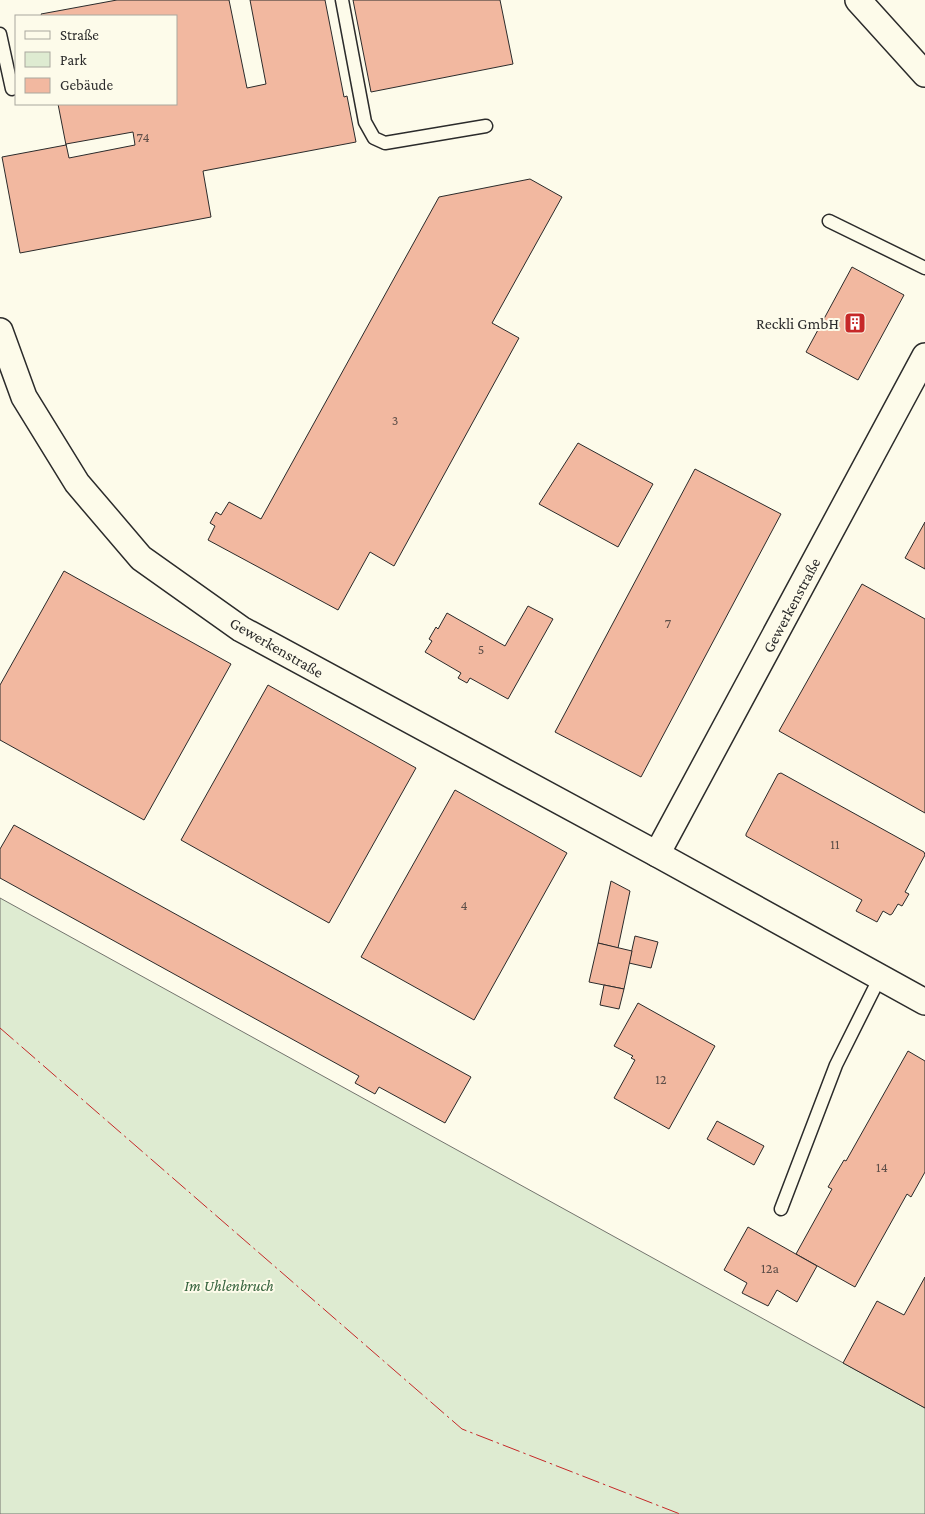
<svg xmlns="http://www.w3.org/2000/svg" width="925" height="1514" viewBox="0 0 925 1514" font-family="'Crimson Pro',serif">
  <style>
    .green { fill: #deebd1; stroke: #74746e }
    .building { fill: #f2b8a0; stroke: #2b2b2b; fill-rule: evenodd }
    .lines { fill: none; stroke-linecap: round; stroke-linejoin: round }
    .service-casing { stroke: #2b2b2b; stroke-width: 15 }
    .minor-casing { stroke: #2b2b2b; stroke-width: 28 }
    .service { stroke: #fdfbea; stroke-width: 12 }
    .minor { stroke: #fdfbea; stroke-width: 25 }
    .power { stroke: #c62828; stroke-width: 1; stroke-dasharray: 18 4 2.5 4; stroke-linecap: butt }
    .labels { text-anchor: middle; stroke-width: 4; stroke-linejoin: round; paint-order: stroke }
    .number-label { font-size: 14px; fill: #5d4e48 }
    .poi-label { font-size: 16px; fill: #2b2b2b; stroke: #fdfbea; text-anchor: end }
    .street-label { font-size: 16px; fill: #2b2b2b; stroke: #fdfbea }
    .park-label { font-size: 16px; font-style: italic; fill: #34623c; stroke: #fdfbea }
  </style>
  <rect width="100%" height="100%" fill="#fdfbea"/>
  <!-- green -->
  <path class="green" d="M 0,898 L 925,1408 L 925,1514 L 0,1514 Z"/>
  <!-- building -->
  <g class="building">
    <path d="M 117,0 L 229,0 L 247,88 L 266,84 L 250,0 L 325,0 L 344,97 L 347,96 L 356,142 L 203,171 L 211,217 L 20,253 L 2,157 L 66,145 L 58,104 L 176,104 L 176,16 L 42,16 L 41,14 ZM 133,132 L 135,145 L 69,158 L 66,144 Z"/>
    <path d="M 353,0 L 500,0 L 513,64 L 371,92 Z"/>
    <path d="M 530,179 L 562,197 L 492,323 L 519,338 L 394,566 L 370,552 L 338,610 L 208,540 L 215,526 L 210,523 L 216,512 L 221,515 L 229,502 L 261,519 L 439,197 Z"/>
    <path d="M 852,267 L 904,295 L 858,380 L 806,352 Z"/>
    <path d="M 578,443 L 653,484 L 618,547 L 539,504 Z"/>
    <path d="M 695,469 L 781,514 L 641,777 L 555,732 Z"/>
    <path d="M 925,522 L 925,569 L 905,558 Z"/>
    <path d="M 64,571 L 231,664 L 144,820 L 0,740 L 0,685 Z"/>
    <path d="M 862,584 L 925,619 L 925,813 L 779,731 Z"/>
    <path d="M 528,606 L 553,619 L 508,699 L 470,678 L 467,683 L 458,678 L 461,673 L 425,652 L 432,641 L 429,639 L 436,627 L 438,629 L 447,613 L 505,646 Z"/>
    <path d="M 268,685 L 416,768 L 329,923 L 181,840 Z"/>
    <path d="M 781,773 L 924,852 L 925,855 L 905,892 L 909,894 L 902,906 L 898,904 L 892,914 L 890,915 L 883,911 L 877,922 L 856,911 L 862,900 L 746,836 L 746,834 L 778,774 Z"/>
    <path d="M 455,790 L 567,853 L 474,1020 L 361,957 Z"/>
    <path d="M 14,825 L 471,1077 L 445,1123 L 379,1087 L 375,1094 L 355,1083 L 359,1076 L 0,878 L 0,849 Z"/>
    <path d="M 611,881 L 630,891 L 618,948 L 598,943 Z"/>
    <path d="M 635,936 L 658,942 L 651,968 L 629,963 Z"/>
    <path d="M 598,943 L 632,951 L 624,989 L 589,982 Z"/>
    <path d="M 604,985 L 624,989 L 619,1009 L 600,1005 Z"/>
    <path d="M 638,1003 L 715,1046 L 669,1129 L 614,1098 L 635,1060 L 631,1058 L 633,1056 L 614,1046 Z"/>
    <path d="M 908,1051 L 925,1061 L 925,1172 L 911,1197 L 907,1194 L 855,1287 L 796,1254 L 832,1189 L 828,1187 L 844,1160 L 846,1161 Z"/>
    <path d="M 717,1121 L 764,1146 L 754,1165 L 707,1139 Z"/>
    <path d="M 748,1227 L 817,1266 L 797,1302 L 777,1290 L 768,1306 L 742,1293 L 747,1283 L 724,1270 Z"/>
    <path d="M 925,1277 L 925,1408 L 843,1363 L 877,1301 L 904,1315 Z"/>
  </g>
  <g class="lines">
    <!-- service casing -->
    <g class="service-casing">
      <g id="service">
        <path d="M 342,0 L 365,122 L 374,138 L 385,143 L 486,126"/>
        <path d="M 0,34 L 12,89"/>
        <path d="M 829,221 L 925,268"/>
        <path d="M 781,1209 L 836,1065 L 880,977"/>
      </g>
    </g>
    <!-- minor casing -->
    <g class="minor-casing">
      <g id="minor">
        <path d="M 858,0 L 925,74"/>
        <path d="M 0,331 L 24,397 L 77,483 L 141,558 L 241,629 L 657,854 L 925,1002"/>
        <path d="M 657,854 L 925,356"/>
      </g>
    </g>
    <!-- service -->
    <use href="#service" class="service"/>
    <!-- minor -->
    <use href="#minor" class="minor"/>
    <!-- power -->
    <path class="power" d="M 0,1028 L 462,1429 L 680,1514"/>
  </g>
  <!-- icons -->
  <defs>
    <g id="building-square" transform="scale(1.125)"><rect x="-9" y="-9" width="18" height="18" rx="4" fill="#c62828" stroke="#fdfbea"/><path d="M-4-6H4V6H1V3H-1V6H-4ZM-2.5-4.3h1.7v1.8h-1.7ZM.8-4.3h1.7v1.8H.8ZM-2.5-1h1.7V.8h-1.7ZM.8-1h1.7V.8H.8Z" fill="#fff"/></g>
  </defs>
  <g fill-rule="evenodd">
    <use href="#building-square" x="855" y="323"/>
  </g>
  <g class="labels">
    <!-- number labels -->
    <g class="number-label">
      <text x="143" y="142">74</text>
      <text x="395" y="425">3</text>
      <text x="668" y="628">7</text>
      <text x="481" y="654">5</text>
      <text x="835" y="849">11</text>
      <text x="464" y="910">4</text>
      <text x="661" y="1084">12</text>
      <text x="882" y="1172">14</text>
      <text x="770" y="1273">12a</text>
    </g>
    <!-- poi labels -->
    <g class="poi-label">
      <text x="839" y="329">Reckli GmbH</text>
    </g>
    <!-- street labels -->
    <g class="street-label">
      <text transform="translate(791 605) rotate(-62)" y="6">Gewerkenstraße</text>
      <text transform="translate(277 647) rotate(30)" y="6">Gewerkenstraße</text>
    </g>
    <!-- park labels -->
    <g class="park-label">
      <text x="229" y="1291">Im Uhlenbruch</text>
    </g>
  </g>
  <!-- legend -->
  <rect x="15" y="15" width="162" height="90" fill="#fdfbea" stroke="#a9a89e"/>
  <rect x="25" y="31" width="25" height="8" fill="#fdfbea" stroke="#a9a89e"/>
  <text x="60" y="40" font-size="15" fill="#2b2b2b">Straße</text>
  <rect x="25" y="52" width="25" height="15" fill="#deebd1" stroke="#a9a89e"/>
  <text x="60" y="65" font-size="15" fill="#2b2b2b">Park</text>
  <rect x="25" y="78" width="25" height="15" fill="#f2b8a0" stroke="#a9a89e"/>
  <text x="60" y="90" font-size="15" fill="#2b2b2b">Gebäude</text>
</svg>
